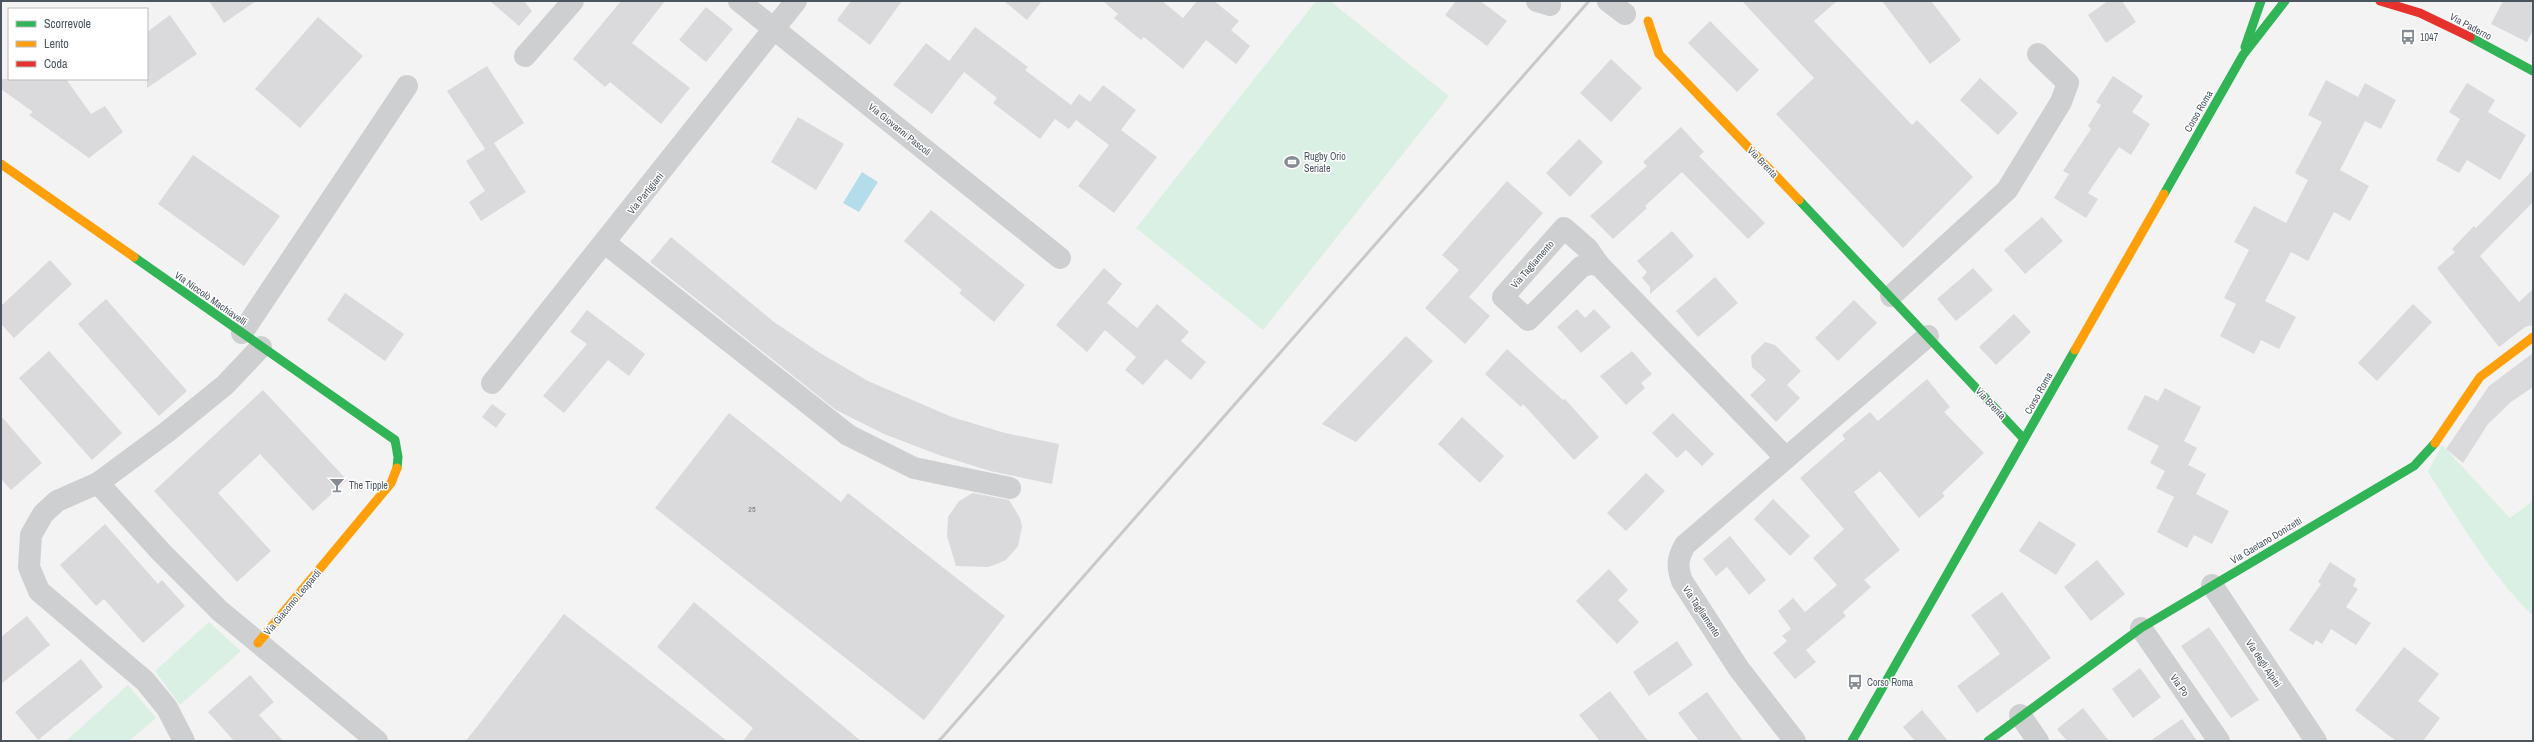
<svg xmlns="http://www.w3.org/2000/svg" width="2534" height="742" viewBox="0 0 2534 742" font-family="'Archivo Narrow',sans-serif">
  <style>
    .green { fill: #dbf0e4 }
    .water { fill: #b3ddea }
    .building { fill: #dadadc }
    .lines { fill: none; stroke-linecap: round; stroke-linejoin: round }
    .street { stroke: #cecfd1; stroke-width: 22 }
    .fast { stroke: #30b455; stroke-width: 9 }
    .slow { stroke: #ff9f0a; stroke-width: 9 }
    .jam { stroke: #e5322d; stroke-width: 9 }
    .rail { stroke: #c9c9cb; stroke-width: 3 }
    .labels { text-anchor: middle; stroke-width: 3; stroke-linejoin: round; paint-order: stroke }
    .number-label { font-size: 8px; fill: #707880 }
    .street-label { font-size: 10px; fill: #4b555f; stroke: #fff }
    .poi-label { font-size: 10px; fill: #4b555f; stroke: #fff; text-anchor: start }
  </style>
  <rect width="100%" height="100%" fill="#f4f3f3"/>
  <!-- green -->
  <g class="green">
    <path d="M 1316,1 L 1330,1 L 1449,96 L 1263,330 L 1136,228 Z"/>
    <path d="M 2442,445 L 2510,518 L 2533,501 L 2533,616 C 2490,574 2460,522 2428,472 Z"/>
    <path d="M 209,622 L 241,651 L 180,705 L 155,671 Z"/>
    <path d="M 128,685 L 156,718 L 129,741 L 66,741 Z"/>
  </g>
  <!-- water -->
  <path class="water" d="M 862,172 L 878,182 L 859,212 L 843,203 Z"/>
  <!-- building -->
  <g class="building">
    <path d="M 209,1 L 256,1 L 224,23 Z"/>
    <path d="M 490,1 L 524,1 L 532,11 L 519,26 Z"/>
    <path d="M 621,1 L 665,1 L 632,43 L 690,88 L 661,124 L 610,82 L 605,87 L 573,59 Z"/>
    <path d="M 851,1 L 902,1 L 870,45 L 837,20 Z"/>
    <path d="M 1004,1 L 1042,1 L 1027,20 Z"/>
    <path d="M 1103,1 L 1162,1 L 1183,18 L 1197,1 L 1214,1 L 1239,21 L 1231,30 L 1250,46 L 1236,64 L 1206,40 L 1183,69 L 1144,37 L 1141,40 L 1114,18 L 1118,14 Z"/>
    <path d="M 1456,1 L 1480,1 L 1507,21 L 1487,46 L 1445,15 Z"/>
    <path d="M 1742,1 L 1837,1 L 1814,21 L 1912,125 L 1917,120 L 1973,177 L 1903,248 L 1776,114 L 1814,78 Z"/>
    <path d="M 1882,1 L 1931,1 L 1961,40 L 1930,64 Z"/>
    <path d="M 2108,1 L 2122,1 L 2136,22 L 2106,43 L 2088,15 Z"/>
    <path d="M 2503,1 L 2533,1 L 2533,30 L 2527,42 L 2491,24 Z"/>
    <path d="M 706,7 L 733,29 L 706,62 L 679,40 Z"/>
    <path d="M 170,15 L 197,54 L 147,88 L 147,32 Z"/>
    <path d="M 318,17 L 363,56 L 300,128 L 255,89 Z"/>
    <path d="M 1710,21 L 1759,70 L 1737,92 L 1688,43 Z"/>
    <path d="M 975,27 L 1028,67 L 1025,70 L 1071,105 L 1079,94 L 1090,102 L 1103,85 L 1136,110 L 1121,130 L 1157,157 L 1114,213 L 1078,186 L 1109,145 L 1076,120 L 1069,129 L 1055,119 L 1040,139 L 993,103 L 997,98 L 964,72 L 932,114 L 893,85 L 926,43 L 949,61 Z"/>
    <path d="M 1611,59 L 1642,88 L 1611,122 L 1580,93 Z"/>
    <path d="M 487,66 L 524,123 L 494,143 L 526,192 L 481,221 L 469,202 L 485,191 L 466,161 L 485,149 L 447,91 Z"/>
    <path d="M 2113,76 L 2143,96 L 2132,112 L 2150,124 L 2131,155 L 2119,147 L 2088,193 L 2098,199 L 2086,218 L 2054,198 L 2069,174 L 2063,171 L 2091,129 L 2088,126 L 2101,105 L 2096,102 Z"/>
    <path d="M 1980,78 L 2018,113 L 1998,135 L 1960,100 Z"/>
    <path d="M 1,79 L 66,79 L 91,114 L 105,106 L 123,132 L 89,158 L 29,115 L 33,112 L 1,89 Z"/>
    <path d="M 2326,80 L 2358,97 L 2365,83 L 2396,100 L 2381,129 L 2365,121 L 2340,170 L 2369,186 L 2350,221 L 2334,212 L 2308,261 L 2291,252 L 2265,301 L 2296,317 L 2279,349 L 2261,340 L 2254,354 L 2220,336 L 2236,304 L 2224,298 L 2249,250 L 2234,242 L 2254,206 L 2286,223 L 2308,180 L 2295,173 L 2322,122 L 2308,115 Z"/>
    <path d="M 2467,83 L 2495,100 L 2488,112 L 2526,135 L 2500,180 L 2467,160 L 2459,173 L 2436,160 L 2460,119 L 2449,112 Z"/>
    <path d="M 798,117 L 844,144 L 816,190 L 771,162 Z"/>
    <path d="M 1681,127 L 1704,152 L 1699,156 L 1765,223 L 1748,239 L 1682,172 L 1645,206 L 1647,208 L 1613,239 L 1590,216 L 1647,166 L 1643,162 Z"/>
    <path d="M 1579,139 L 1603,162 L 1570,197 L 1546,173 Z"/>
    <path d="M 193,155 L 280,216 L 244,266 L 158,204 Z"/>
    <path d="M 2533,170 L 2533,202 L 2480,256 L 2519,302 L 2533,289 L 2533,325 L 2525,327 L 2499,347 L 2437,268 L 2455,252 L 2452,249 L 2474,226 L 2476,228 Z"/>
    <path d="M 1507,181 L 1543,213 L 1469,297 L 1490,316 L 1465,344 L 1425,308 L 1459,270 L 1442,255 Z"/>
    <path d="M 931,210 L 1025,285 L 994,322 L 959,293 L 962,290 L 904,241 Z"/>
    <path d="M 2042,217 L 2063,241 L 2025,274 L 2004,250 Z"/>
    <path d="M 1672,231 L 1694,256 L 1650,294 L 1650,287 L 1642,278 L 1647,272 L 1637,261 Z"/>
    <path d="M 671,237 L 774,322 L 820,353 L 868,381 L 952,417 L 1005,433 L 1059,444 L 1052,484 L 990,471 L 939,455 L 884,434 L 836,410 L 650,262 Z"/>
    <path d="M 50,260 L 72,284 L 14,338 L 1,324 L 1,306 Z"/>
    <path d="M 1104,268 L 1122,284 L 1107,303 L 1137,328 L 1157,304 L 1189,332 L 1181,341 L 1206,362 L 1191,380 L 1166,359 L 1143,385 L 1125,370 L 1136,357 L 1105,330 L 1087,352 L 1056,325 Z"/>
    <path d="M 1973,268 L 1993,290 L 1956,321 L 1937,299 Z"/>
    <path d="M 1715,277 L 1738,303 L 1698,337 L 1676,311 Z"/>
    <path d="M 345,293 L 404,334 L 385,361 L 327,320 Z"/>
    <path d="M 106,299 L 187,391 L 159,416 L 78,324 Z"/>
    <path d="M 1854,300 L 1877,323 L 1838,361 L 1815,338 Z"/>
    <path d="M 2413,304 L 2432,322 L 2377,381 L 2358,363 Z"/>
    <path d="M 1577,309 L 1585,318 L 1594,309 L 1611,327 L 1581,353 L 1557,327 Z"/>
    <path d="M 587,310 L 645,354 L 629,376 L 608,360 L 564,413 L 543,396 L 587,344 L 570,332 Z"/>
    <path d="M 2014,314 L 2031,332 L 1996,365 L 1979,347 Z"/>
    <path d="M 1406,336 L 1433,361 L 1356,442 L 1322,424 Z"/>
    <path d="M 1765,342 L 1775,345 L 1801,371 L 1787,385 L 1800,398 L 1776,422 L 1750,395 L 1766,380 L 1752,367 L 1751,356 Z"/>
    <path d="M 1507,349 L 1563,400 L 1565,399 L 1599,437 L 1574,460 L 1523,404 L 1521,407 L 1485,374 Z"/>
    <path d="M 49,351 L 122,433 L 92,460 L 19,378 Z"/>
    <path d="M 1632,351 L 1652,374 L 1641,383 L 1645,388 L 1626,405 L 1600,376 Z"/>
    <path d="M 2533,353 L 2533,387 L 2511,402 L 2488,424 L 2463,463 L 2446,449 L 2489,386 Z"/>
    <path d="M 1927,379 L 1950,407 L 1944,412 L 1984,453 L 1942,493 L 1945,496 L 1919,518 L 1880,471 L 1854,492 L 1900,550 L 1864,580 L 1871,587 L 1843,612 L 1846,616 L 1806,650 L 1816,662 L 1795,679 L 1773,653 L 1787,641 L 1782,636 L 1791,629 L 1778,611 L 1793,598 L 1805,612 L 1837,585 L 1813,558 L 1844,529 L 1800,478 L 1845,439 L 1842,435 L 1870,412 L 1878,421 Z"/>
    <path d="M 2165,388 L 2201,407 L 2184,441 L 2197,448 L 2188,465 L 2206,474 L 2196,494 L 2229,511 L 2212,544 L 2194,535 L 2187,548 L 2157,532 L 2174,497 L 2156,488 L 2165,471 L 2150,463 L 2159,446 L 2127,429 L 2145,395 L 2158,401 Z"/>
    <path d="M 263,390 L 347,480 L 313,511 L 260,454 L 218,493 L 271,551 L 237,582 L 154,491 Z"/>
    <path d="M 492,404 L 506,414 L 496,428 L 482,417 Z"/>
    <path d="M 729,413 L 841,502 L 848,493 L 1005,616 L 924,720 L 655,508 Z"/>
    <path d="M 1673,413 L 1714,454 L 1702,466 L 1686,450 L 1677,458 L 1652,433 Z"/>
    <path d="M 1,416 L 42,463 L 11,490 L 1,479 Z"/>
    <path d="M 1462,417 L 1504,456 L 1480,483 L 1438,444 Z"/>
    <path d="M 1646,473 L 1665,491 L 1626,531 L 1607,513 Z"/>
    <path d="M 973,493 L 1009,500 L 1020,518 L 1022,527 L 1018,546 L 1006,560 L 997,564 L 988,567 L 956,566 L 947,536 L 948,517 L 959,501 Z"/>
    <path d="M 1773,499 L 1810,536 L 1790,556 L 1754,519 Z"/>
    <path d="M 2039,521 L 2076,544 L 2056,575 L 2019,551 Z"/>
    <path d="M 105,524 L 158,584 L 162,580 L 185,606 L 143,643 L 104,599 L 96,606 L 60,565 Z"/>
    <path d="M 1730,536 L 1766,580 L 1749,595 L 1727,567 L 1716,576 L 1703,559 Z"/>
    <path d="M 2097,560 L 2125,594 L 2091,621 L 2064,587 Z"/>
    <path d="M 2330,562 L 2356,579 L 2353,586 L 2358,589 L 2346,607 L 2371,623 L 2356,645 L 2331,629 L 2322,644 L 2316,640 L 2313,645 L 2289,630 L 2321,584 L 2318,582 Z"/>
    <path d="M 1609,569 L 1628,590 L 1618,600 L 1639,622 L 1617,644 L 1576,601 Z"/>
    <path d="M 2002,592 L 2051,658 L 1977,713 L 1957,686 L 2000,654 L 1971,615 Z"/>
    <path d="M 694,602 L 861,741 L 743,741 L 753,728 L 657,647 Z"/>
    <path d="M 564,614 L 727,741 L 466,741 Z"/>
    <path d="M 27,616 L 50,645 L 1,684 L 1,637 Z"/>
    <path d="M 2209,627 L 2259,700 L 2231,718 L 2181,646 Z"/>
    <path d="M 1677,641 L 1693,665 L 1649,696 L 1633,672 Z"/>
    <path d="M 2404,647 L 2439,674 L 2418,701 L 2440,718 L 2423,741 L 2396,741 L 2355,710 Z"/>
    <path d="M 81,659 L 103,687 L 38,740 L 15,712 Z"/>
    <path d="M 2140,668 L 2161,697 L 2133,718 L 2112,689 Z"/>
    <path d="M 250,675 L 274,702 L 259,715 L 283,741 L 234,741 L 208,712 Z"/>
    <path d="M 1610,691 L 1648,741 L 1600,741 L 1579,715 Z"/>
    <path d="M 1707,692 L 1743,741 L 1699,741 L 1678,713 Z"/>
    <path d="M 2083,708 L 2109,741 L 2067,741 L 2057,729 Z"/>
    <path d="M 1922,710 L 1948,741 L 1915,741 L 1903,727 Z"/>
    <path d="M 2182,719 L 2197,741 L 2150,741 Z"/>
  </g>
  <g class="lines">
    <!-- street -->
    <g class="street">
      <path d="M 739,1 L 1060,258"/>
      <path d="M 1537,1 L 1550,5"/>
      <path d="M 1608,1 L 1625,14"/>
      <path d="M 525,56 L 573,1"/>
      <path d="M 605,243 L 848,435 L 914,468 L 1010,488"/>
      <path d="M 1599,265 L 1588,249 L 1564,228 L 1503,297 L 1528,320 L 1581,267 L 1589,264 L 1599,265 L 1786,458"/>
      <path d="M 1891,296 L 2007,190 L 2061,102 L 2068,83 L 2038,54"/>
      <path d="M 242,333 L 407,86"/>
      <path d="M 261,347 L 225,385 L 167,432 L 98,483 L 162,553 L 220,611 L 377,741"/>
      <path d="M 492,383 L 796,1"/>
      <path d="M 98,483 L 57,501 L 43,514 L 31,535 L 29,567 L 39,591 L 145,681 L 167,708 L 184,741"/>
      <path d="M 2212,585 L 2316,741"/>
      <path d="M 2141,628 L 2219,741"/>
      <path d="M 2020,715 L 2038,741"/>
      <path d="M 1795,741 L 1739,669 L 1682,581 C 1677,567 1677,559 1685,545 L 1928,336"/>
    </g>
    <!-- fast -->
    <g class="fast">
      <path d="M 2470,37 L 2533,71"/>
      <path d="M 2245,47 L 2261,1"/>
      <path d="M 2164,194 L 2243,55 L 2285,1"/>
      <path d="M 1799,200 L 2024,439"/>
      <path d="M 134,257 L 395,440 L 398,457 L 397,468"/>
      <path d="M 1852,741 L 2075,350"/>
      <path d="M 1988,741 L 2141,628 L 2414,466 L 2435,443"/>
    </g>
    <!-- slow -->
    <g class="slow">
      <path d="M 1648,21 L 1659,54 L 1799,200"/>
      <path d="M 1,164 L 134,257"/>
      <path d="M 2075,350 L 2164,194"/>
      <path d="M 2435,443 L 2480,377 L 2533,337"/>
      <path d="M 258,643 L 391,483 L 397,468"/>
    </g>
    <!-- jam -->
    <path class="jam" d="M 2380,1 L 2420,13 L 2470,37"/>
    <!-- rail -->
    <path class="rail" d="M 939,741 L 1589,1"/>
  </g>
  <!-- icons -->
  <defs>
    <g id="bus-bare" transform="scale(1.2)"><path d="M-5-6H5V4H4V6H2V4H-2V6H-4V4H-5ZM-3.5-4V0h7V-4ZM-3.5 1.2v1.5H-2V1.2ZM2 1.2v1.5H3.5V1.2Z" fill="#868c93" stroke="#fff" stroke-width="2.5" paint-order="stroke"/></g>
    <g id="stadium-bare" transform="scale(1.2)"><path d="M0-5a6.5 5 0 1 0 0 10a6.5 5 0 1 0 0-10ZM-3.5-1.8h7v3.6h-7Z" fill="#868c93" stroke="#fff" stroke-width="2.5" paint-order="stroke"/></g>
    <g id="bar-bare" transform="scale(1.2)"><path d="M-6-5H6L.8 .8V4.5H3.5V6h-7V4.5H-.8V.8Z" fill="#868c93" stroke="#fff" stroke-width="2.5" paint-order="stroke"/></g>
  </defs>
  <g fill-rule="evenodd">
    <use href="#bus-bare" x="2408" y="37"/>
    <use href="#stadium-bare" x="1292" y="162"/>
    <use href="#bar-bare" x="337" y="485"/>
    <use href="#bus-bare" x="1855" y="682"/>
  </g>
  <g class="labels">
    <!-- number labels -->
    <g class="number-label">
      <text x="752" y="512">25</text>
    </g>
    <!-- street labels -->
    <g class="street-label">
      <text transform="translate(2471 26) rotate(28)" y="4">Via Paderno</text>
      <text transform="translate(2198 111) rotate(-60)" y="4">Corso Roma</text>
      <text transform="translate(900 129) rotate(39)" y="4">Via Giovanni Pascoli</text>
      <text transform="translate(1763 162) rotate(46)" y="4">Via Brenta</text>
      <text transform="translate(645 193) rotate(-51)" y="4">Via Partigiani</text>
      <text transform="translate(1532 264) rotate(-49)" y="4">Via Tagliamento</text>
      <text transform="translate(211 298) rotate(35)" y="4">Via Niccolò Machiavelli</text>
      <text transform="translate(2038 393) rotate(-61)" y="4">Corso Roma</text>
      <text transform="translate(1991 403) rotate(47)" y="4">Via Brenta</text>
      <text transform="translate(2266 540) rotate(-31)" y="4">Via Gaetano Donizetti</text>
      <text transform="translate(292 602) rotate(-50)" y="4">Via Giacomo Leopardi</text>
      <text transform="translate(1702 611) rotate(56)" y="4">Via Tagliamento</text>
      <text transform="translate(2264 663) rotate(56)" y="4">Via degli Alpini</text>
      <text transform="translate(2180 685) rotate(55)" y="4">Via Po</text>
    </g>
    <!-- poi labels -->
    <g class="poi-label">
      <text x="2420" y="41">1047</text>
      <text x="1304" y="160">Rugby Orio<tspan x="1304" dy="12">Seriate</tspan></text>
      <text x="349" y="489">The Tipple</text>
      <text x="1867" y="686">Corso Roma</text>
    </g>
  </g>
  <!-- border -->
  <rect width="2534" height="742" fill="none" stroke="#4b555f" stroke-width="4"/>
  <!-- legend -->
  <rect x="8" y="8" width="140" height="72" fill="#ffffff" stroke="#b7bbbf"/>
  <rect x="16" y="21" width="20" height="6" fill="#30b455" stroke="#b7bbbf"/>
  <text x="44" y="28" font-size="12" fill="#4b555f">Scorrevole</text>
  <rect x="16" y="41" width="20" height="6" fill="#ff9f0a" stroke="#b7bbbf"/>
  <text x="44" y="48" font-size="12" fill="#4b555f">Lento</text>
  <rect x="16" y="61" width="20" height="6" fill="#e5322d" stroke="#b7bbbf"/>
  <text x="44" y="68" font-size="12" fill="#4b555f">Coda</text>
</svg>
